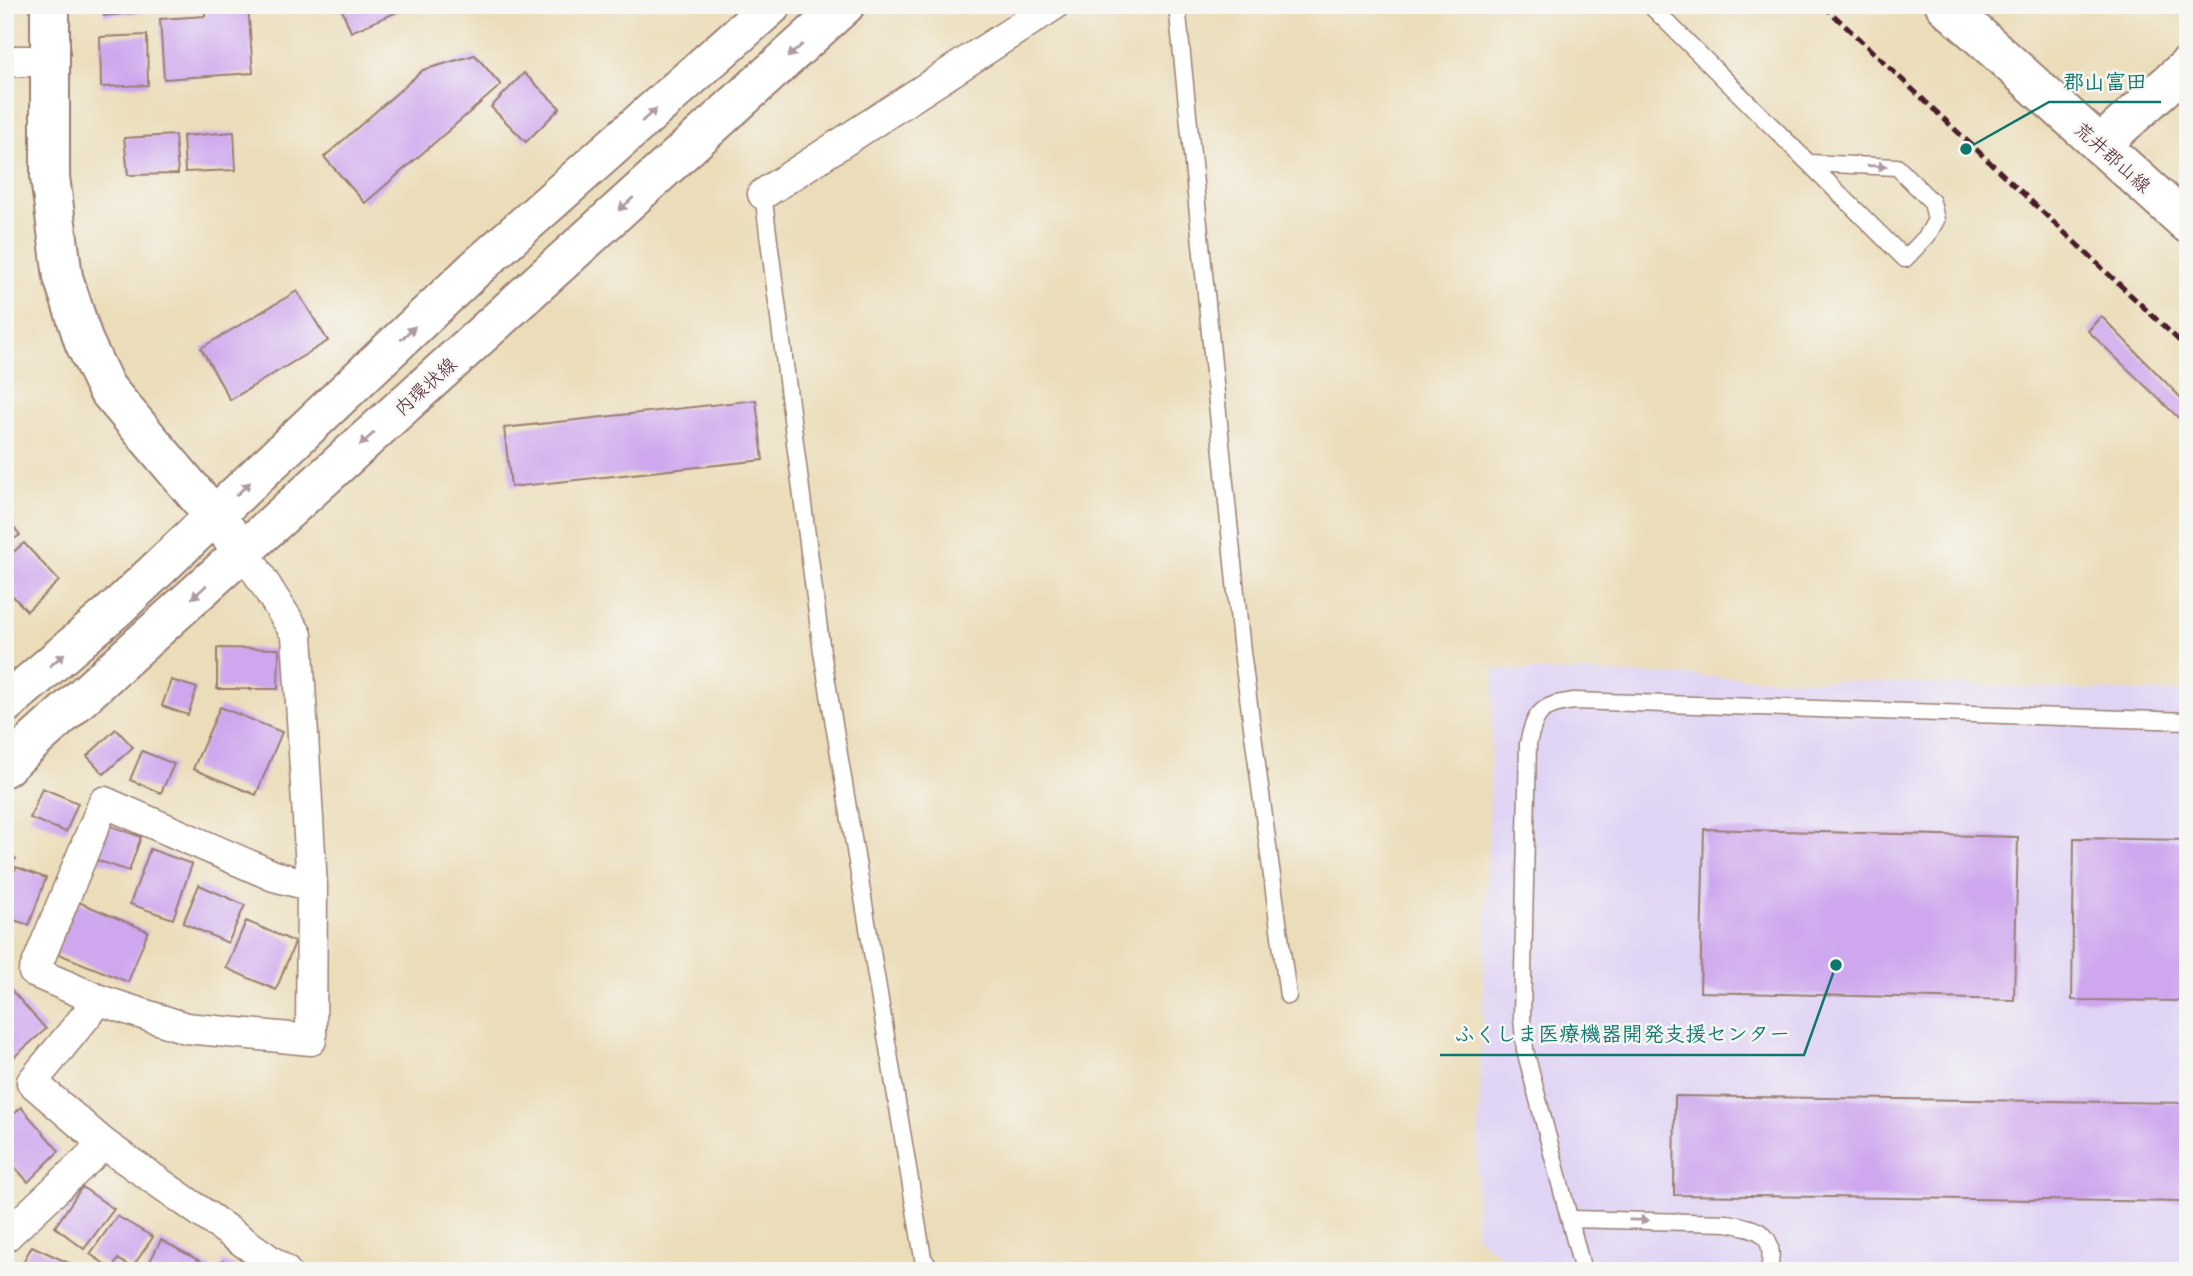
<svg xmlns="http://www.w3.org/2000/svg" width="2193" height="1276" viewBox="0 0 2193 1276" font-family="Delius,'Klee One',sans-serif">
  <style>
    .built { fill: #e0d4f4 }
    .building { fill: #cea7ee }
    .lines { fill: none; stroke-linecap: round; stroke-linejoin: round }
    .service-casing { stroke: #9a7e72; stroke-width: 19 }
    .minor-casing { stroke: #9a7e72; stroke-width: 33 }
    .tertiary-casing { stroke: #9a7e72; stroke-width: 42 }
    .secondary-casing { stroke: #9a7e72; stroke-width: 42 }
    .service { stroke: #fff; stroke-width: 16 }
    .minor { stroke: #fff; stroke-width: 30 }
    .tertiary { stroke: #fff; stroke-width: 38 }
    .secondary { stroke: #fff; stroke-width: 38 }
    .rail { stroke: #4a1f2b; stroke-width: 5; stroke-dasharray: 10 5; stroke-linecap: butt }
    .oneway { fill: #ae9aa0 }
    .labels { text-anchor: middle; stroke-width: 5; stroke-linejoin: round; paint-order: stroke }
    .street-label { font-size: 19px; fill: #4a1f2b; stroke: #f6f6f2 }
    .leader { fill: none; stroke: #0f766e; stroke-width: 2.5 }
    .callout-dot { fill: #0f766e; stroke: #f6f6f2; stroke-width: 2.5 }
    .callout-label { font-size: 21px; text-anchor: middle; font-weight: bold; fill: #0f766e; stroke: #f6f6f2; stroke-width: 5; stroke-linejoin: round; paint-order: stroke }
  </style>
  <rect width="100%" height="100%" fill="#f6f6f2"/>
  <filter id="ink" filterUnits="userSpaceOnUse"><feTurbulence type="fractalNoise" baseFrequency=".0143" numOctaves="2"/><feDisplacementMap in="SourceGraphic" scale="14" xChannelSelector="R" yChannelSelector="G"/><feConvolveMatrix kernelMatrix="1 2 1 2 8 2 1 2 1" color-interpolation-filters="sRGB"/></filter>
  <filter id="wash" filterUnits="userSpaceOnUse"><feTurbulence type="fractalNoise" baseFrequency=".00686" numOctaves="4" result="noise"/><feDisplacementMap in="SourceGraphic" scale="28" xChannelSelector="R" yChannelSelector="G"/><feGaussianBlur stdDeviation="1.57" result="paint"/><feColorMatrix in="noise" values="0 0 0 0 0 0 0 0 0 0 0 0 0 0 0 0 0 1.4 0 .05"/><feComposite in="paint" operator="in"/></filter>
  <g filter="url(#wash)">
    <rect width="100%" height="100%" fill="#ebddb9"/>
    <!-- built -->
    <path class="built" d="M 1494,669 L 2188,693 L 2188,1271 L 1521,1271 L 1475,1236 Z"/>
    <g id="blocks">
      <!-- building -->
      <g class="building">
        <path d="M 104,5 L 178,5 L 178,8 L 104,16 Z"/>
        <path d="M 205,5 L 248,5 L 253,73 L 164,79 L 160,19 L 205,16 Z"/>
        <path d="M 340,5 L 413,5 L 351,32 Z"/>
        <path d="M 147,35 L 148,85 L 101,87 L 100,37 Z"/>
        <path d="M 475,55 L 501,85 L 365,203 L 324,157 L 423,70 Z"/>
        <path d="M 524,73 L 560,108 L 526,142 L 491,107 Z"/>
        <path d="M 234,132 L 236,170 L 185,172 L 183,136 Z"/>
        <path d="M 175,135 L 178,174 L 128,175 L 124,138 Z"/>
        <path d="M 297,291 L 328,341 L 230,400 L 201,348 Z"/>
        <path d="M 2101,316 L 2188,405 L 2188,427 L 2088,331 Z"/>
        <path d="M 756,400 L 763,460 L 511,487 L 504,428 Z"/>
        <path d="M 5,516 L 20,535 L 5,545 Z"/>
        <path d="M 24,543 L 59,581 L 27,611 L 5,588 L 5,559 Z"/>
        <path d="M 217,648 L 279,649 L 278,689 L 217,689 Z"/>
        <path d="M 171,680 L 197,688 L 188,715 L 162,706 Z"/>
        <path d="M 220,707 L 282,732 L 256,795 L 193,769 Z"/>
        <path d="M 116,729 L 133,747 L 104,774 L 87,756 Z"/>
        <path d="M 142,751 L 174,764 L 161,793 L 130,780 Z"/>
        <path d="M 42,788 L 78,803 L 66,832 L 30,818 Z"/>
        <path d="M 106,824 L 141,837 L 129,871 L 93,859 Z"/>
        <path d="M 1704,829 L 2018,837 L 2014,1000 L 1700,992 Z"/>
        <path d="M 2074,838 L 2188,840 L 2188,1001 L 2072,1000 Z"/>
        <path d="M 5,848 L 16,859 L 5,868 Z"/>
        <path d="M 150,849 L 192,864 L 173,919 L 130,904 Z"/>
        <path d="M 16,867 L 46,878 L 29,925 L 5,917 L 5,895 Z"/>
        <path d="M 199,885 L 245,905 L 228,943 L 183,923 Z"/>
        <path d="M 76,901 L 148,931 L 128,982 L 56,953 Z"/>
        <path d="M 246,921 L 295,942 L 276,990 L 226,968 Z"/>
        <path d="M 5,983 L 46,1029 L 5,1065 Z"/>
        <path d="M 1675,1096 L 2188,1103 L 2188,1202 L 1674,1195 Z"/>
        <path d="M 21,1107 L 59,1151 L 28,1182 L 5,1156 L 5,1123 Z"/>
        <path d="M 82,1187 L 114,1209 L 84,1249 L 55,1227 Z"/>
        <path d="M 117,1216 L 153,1237 L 132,1268 L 118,1259 L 112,1269 L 90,1254 Z"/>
        <path d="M 161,1240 L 213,1268 L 212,1271 L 145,1271 Z"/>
        <path d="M 32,1246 L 86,1271 L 18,1271 Z"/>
        <path d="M 223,1261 L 244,1271 L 219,1271 Z"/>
      </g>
    </g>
  </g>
  <g filter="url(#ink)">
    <use href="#blocks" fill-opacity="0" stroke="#9a7e72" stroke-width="2"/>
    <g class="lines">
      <!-- service casing -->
      <g class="service-casing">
        <g id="service">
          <path d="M 1177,5 L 1242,652 L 1288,996"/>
          <path d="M 1650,5 L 1905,259 L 1927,236 L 1936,220 L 1932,202 L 1897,167 L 1809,163"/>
          <path d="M 763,194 L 822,652 L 923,1258 L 932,1271"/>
          <path d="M 1571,1219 L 1727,1223 C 1761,1229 1776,1233 1769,1271"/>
          <path d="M 1583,1271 L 1525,1050 L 1522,1018 L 1528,744 C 1535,712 1541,705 1574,701 L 2188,721"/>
        </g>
      </g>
      <!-- minor casing -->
      <g class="minor-casing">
        <g id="minor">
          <path d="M 5,61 L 50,61"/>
          <path d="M 763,194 L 1054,5"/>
          <path d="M 244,551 L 297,635 L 312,886 L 311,1040 L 186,1028 L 99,1000 L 34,972 L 104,802 L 274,876 L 312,886"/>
          <path d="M 99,1000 L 32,1082 L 104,1144 L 285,1271"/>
          <path d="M 5,1237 L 104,1144"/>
        </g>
      </g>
      <!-- tertiary casing -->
      <g class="tertiary-casing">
        <g id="tertiary">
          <path d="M 50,5 L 50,177 L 63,277 L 84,342 L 106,388 L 231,536"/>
          <path d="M 2100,145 L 2188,66"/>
          <path d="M 5,704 L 118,607 L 475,269 L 772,5"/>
          <path d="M 5,767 L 845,5"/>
        </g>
      </g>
      <!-- secondary casing -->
      <g class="secondary-casing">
        <path id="secondary" d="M 1945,5 L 2188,224"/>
      </g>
      <!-- service -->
      <use href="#service" class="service"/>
      <!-- minor -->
      <use href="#minor" class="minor"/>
      <!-- tertiary -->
      <use href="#tertiary" class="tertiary"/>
      <!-- secondary -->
      <use href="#secondary" class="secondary"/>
      <!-- rail -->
      <path class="rail" d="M 1823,5 L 2188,349"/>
    </g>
    <!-- one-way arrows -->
    <defs><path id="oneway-solid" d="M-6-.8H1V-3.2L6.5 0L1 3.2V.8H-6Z" transform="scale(1.75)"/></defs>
    <g class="oneway">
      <use href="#oneway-solid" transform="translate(795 51) rotate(138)"/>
      <use href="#oneway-solid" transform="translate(649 115) rotate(-42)"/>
      <use href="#oneway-solid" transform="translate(1877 166) rotate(2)"/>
      <use href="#oneway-solid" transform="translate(626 204) rotate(138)"/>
      <use href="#oneway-solid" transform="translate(408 333) rotate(-43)"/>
      <use href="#oneway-solid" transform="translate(367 439) rotate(138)"/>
      <use href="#oneway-solid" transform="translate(243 489) rotate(-43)"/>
      <use href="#oneway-solid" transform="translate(199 592) rotate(138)"/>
      <use href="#oneway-solid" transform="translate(57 660) rotate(-41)"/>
      <use href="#oneway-solid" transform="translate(1639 1220) rotate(1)"/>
    </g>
  </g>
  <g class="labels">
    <!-- street labels -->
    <g class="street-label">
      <text transform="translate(2113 157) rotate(42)" y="7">荒井郡山線</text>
      <text transform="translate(425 386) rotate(-42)" y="7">内環状線</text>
    </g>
  </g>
  <!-- callouts -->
  <path class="leader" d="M1966 149L2049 102H2161M1836 965L1804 1055H1440"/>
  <g class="callout-dot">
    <circle cx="1966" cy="149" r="7"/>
    <circle cx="1836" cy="965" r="7"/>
  </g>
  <g class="callout-label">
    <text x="2105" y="89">郡山富田</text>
    <text x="1622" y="1041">ふくしま医療機器開発支援センター</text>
  </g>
  <!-- margin -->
  <rect width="2193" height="1276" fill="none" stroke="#f6f6f2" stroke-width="28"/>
</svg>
